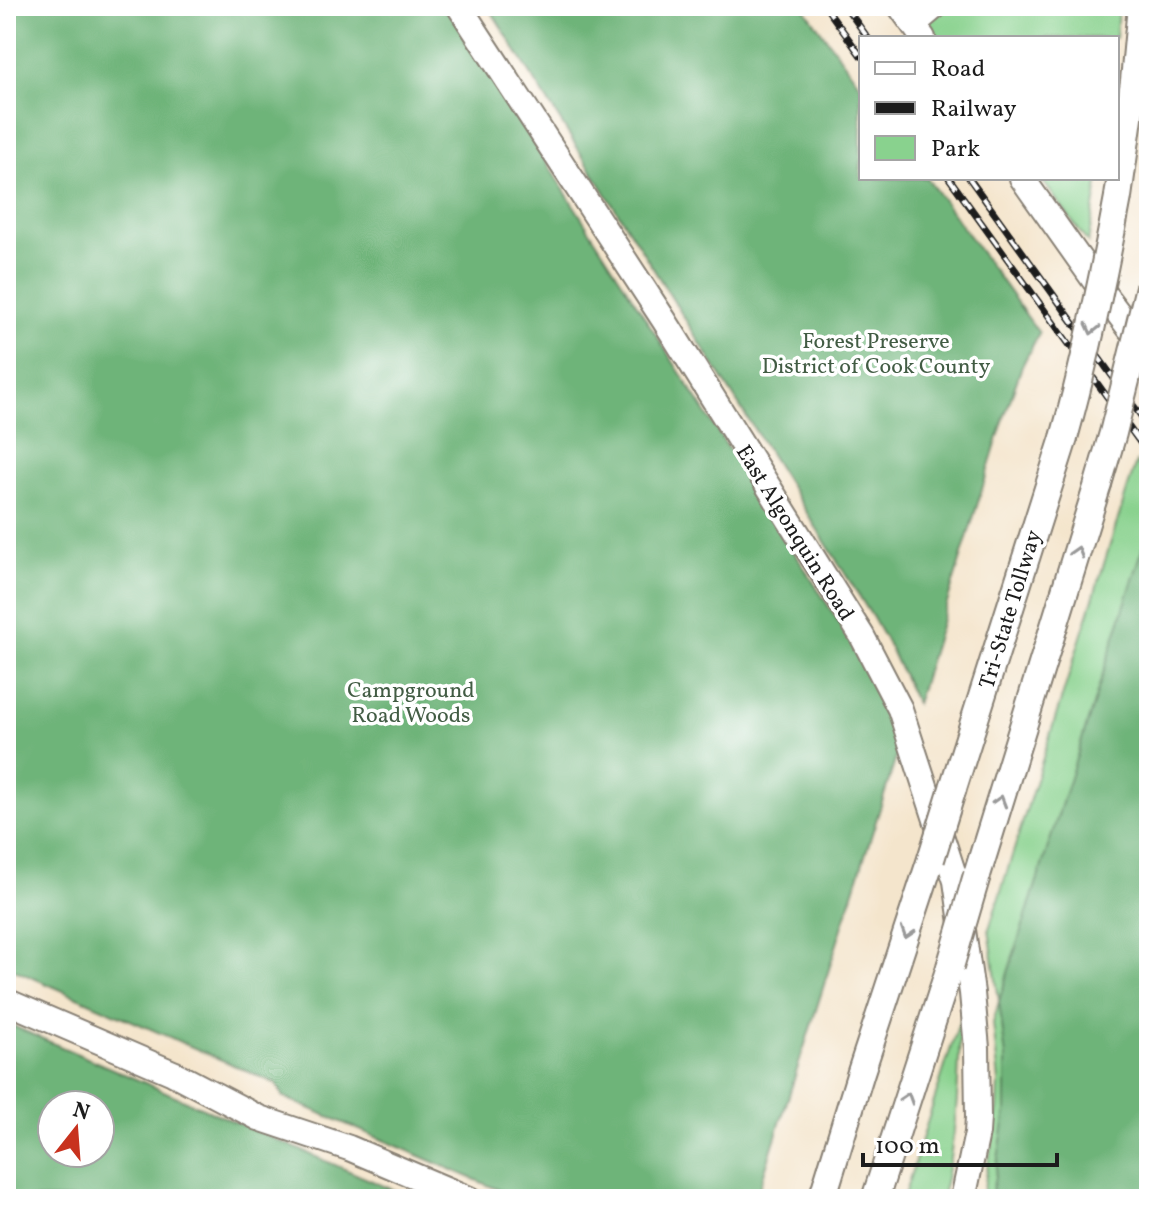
<svg xmlns="http://www.w3.org/2000/svg" width="1155" height="1205" viewBox="0 0 1155 1205" font-family="Vollkorn,serif">
  <style>
    .green { fill: #89d28e; stroke: #527755; stroke-width: 2 }
    .forest { fill: #6eb479; stroke: #45684a; stroke-width: 2; fill-rule: evenodd }
    .lines { fill: none; stroke-linecap: round; stroke-linejoin: round }
    .minor-casing { stroke: #888074; stroke-width: 22 }
    .major-casing { stroke: #888074; stroke-width: 28 }
    .highway-casing { stroke: #888074; stroke-width: 30 }
    .minor { stroke: #fff; stroke-width: 18 }
    .major { stroke: #fff; stroke-width: 24 }
    .highway { stroke: #fff; stroke-width: 26 }
    .rail-casing { stroke: #1c1c1c; stroke-width: 7 }
    .rail { stroke: #fff; stroke-width: 4; stroke-dasharray: 12; stroke-linecap: butt }
    .highway-bridge-casing { stroke: #888074; stroke-width: 30; stroke-linecap: butt }
    .highway-bridge { stroke: #fff; stroke-width: 26 }
    .oneway { stroke: #999 }
    .labels { text-anchor: middle; stroke-width: 7; stroke-linejoin: round; paint-order: stroke }
    .park-label { font-size: 22px; fill: #425c44; stroke: #fff }
    .street-label { font-size: 22px; fill: #1c1c1c; stroke: #fff }
  </style>
  <rect width="100%" height="100%" fill="#fff"/>
  <filter id="ink" filterUnits="userSpaceOnUse"><feTurbulence type="fractalNoise" baseFrequency=".0125" numOctaves="2"/><feDisplacementMap in="SourceGraphic" scale="16" xChannelSelector="R" yChannelSelector="G"/><feConvolveMatrix kernelMatrix="1 2 1 2 8 2 1 2 1" color-interpolation-filters="sRGB"/></filter>
  <filter id="wash" filterUnits="userSpaceOnUse"><feTurbulence type="fractalNoise" baseFrequency=".006" numOctaves="4" result="noise"/><feDisplacementMap in="SourceGraphic" scale="32" xChannelSelector="R" yChannelSelector="G"/><feGaussianBlur stdDeviation="1.8" result="paint"/><feColorMatrix in="noise" values="0 0 0 0 0 0 0 0 0 0 0 0 0 0 0 0 0 1.4 0 .05"/><feComposite in="paint" operator="in"/></filter>
  <g filter="url(#wash)">
    <rect width="100%" height="100%" fill="#f4e5cc"/>
    <!-- green -->
    <g class="green">
      <path d="M 915,6 L 1118,6 L 1116,38 L 938,38 Z"/>
      <path d="M 1040,178 L 1099,178 L 1088,243 L 1045,184 Z"/>
      <path d="M 1136,462 L 1149,480 L 1149,1199 L 982,1199 L 998,1108 L 999,1082 L 993,1023 L 999,1001 L 989,929 Z"/>
      <path d="M 960,1019 C 959,1079 957,1141 941,1199 L 903,1199 Z"/>
    </g>
    <!-- forest -->
    <g class="forest">
      <path d="M 6,6 L 447,6 L 859,654 L 902,739 L 756,1199 L 520,1199 L 283,1097 L 277,1084 L 6,966 Z"/>
      <path d="M 488,6 L 803,6 L 861,86 L 861,178 L 927,178 L 1039,333 L 1022,366 L 1004,418 L 916,704 L 891,650 L 873,618 Z"/>
      <path d="M 1149,529 L 1149,1199 L 991,1199 L 1006,1112 L 1006,1057 L 999,1001 Z"/>
      <path d="M 6,1023 L 414,1199 L 6,1199 ZM 100,1105 L 100,1153 L 52,1153 L 52,1105 Z"/>
    </g>
  </g>
  <g filter="url(#ink)">
    <g class="lines">
      <!-- minor casing -->
      <g class="minor-casing">
        <path id="minor" d="M 915,27 L 940,6"/>
      </g>
      <!-- major casing -->
      <g class="major-casing">
        <g id="major">
          <path d="M 459,6 L 664,320 L 862,636 L 900,709 L 956,881 L 972,993 L 977,1048 L 978,1117 L 977,1133 L 963,1199"/>
          <path d="M 900,6 L 923,38"/>
          <path d="M 1022,178 L 1109,301 L 1149,354"/>
          <path d="M 6,1001 L 173,1073 L 259,1118 L 349,1148 L 469,1199"/>
        </g>
      </g>
      <!-- highway casing -->
      <g class="highway-casing">
        <g id="highway">
          <path d="M 1118,197 L 1134,81 L 1141,6"/>
          <path d="M 953,788 L 1064,438"/>
          <path d="M 977,875 L 1098,484"/>
          <path d="M 822,1199 L 861,1072 L 931,859"/>
          <path d="M 875,1199 L 950,967"/>
        </g>
      </g>
      <!-- minor -->
      <use href="#minor" class="minor"/>
      <!-- major -->
      <use href="#major" class="major"/>
      <!-- highway -->
      <use href="#highway" class="highway"/>
      <!-- rail casing -->
      <g class="rail-casing">
        <g id="rail">
          <path d="M 825,6 L 861,56"/>
          <path d="M 845,6 L 868,38"/>
          <path d="M 949,178 L 1149,455"/>
          <path d="M 969,178 L 1149,427"/>
        </g>
      </g>
      <!-- rail -->
      <use href="#rail" class="rail"/>
      <!-- highway-bridge casing -->
      <g class="highway-bridge-casing">
        <g id="highway-bridge">
          <path d="M 1064,438 C 1086,359 1103,278 1118,197"/>
          <path d="M 1098,484 L 1113,433 L 1149,287"/>
          <path d="M 931,859 L 953,788"/>
          <path d="M 950,967 L 977,875"/>
        </g>
      </g>
      <!-- highway-bridge -->
      <use href="#highway-bridge" class="highway-bridge"/>
    </g>
    <!-- one-way arrows -->
    <defs><path id="oneway-chevron" d="M-2-3.5L2.5 0L-2 3.5" fill="none" stroke-width="1.6" stroke-linecap="round" stroke-linejoin="round" transform="scale(2)"/></defs>
    <g class="oneway">
      <use href="#oneway-chevron" transform="translate(1092 329) rotate(103)"/>
      <use href="#oneway-chevron" transform="translate(1077 552) rotate(-73)"/>
      <use href="#oneway-chevron" transform="translate(1000 801) rotate(-73)"/>
      <use href="#oneway-chevron" transform="translate(907 933) rotate(108)"/>
      <use href="#oneway-chevron" transform="translate(907 1098) rotate(-72)"/>
    </g>
  </g>
  <g class="labels">
    <!-- park labels -->
    <g class="park-label">
      <text x="876" y="348">Forest Preserve<tspan x="876" dy="25">District of Cook County</tspan></text>
      <text x="411" y="697">Campground<tspan x="411" dy="25">Road Woods</tspan></text>
    </g>
    <!-- street labels -->
    <g class="street-label">
      <text transform="translate(796 532) rotate(58)" y="8">East Algonquin Road</text>
      <text transform="translate(1009 609) rotate(-73)" y="8">Tri-State Tollway</text>
    </g>
  </g>
  <!-- margin -->
  <rect width="1155" height="1205" fill="none" stroke="#fff" stroke-width="32"/>
  <!-- legend -->
  <rect x="859" y="36" width="260" height="144" fill="#ffffff" stroke="#a4a4a4" stroke-width="2"/>
  <rect x="875" y="62" width="40" height="12" fill="#ffffff" stroke="#a4a4a4" stroke-width="2"/>
  <text x="931" y="76" font-size="24" fill="#1c1c1c">Road</text>
  <rect x="875" y="102" width="40" height="12" fill="#1c1c1c" stroke="#a4a4a4" stroke-width="2"/>
  <text x="931" y="116" font-size="24" fill="#1c1c1c">Railway</text>
  <rect x="875" y="136" width="40" height="24" fill="#89d28e" stroke="#a4a4a4" stroke-width="2"/>
  <text x="931" y="156" font-size="24" fill="#1c1c1c">Park</text>
  <!-- north arrow -->
  <g transform="translate(76 1129) rotate(17)"><circle r="38" fill="#ffffff" stroke="#a4a4a4" stroke-width="2"/>
  <path d="M0-6L14 30L0 20L-14 30Z" fill="#c8321e"/>
  <text y="-12" font-size="22" font-weight="bold" text-anchor="middle" fill="#1c1c1c">N</text>
  </g>
  <!-- scale -->
  <path d="M863 1153v12h194v-12" fill="none" stroke="#1c1c1c" stroke-width="4"/>
  <text x="875" y="1153" font-size="24" fill="#1c1c1c" stroke="#ffffff" stroke-width="6" paint-order="stroke">100 m</text>
</svg>
